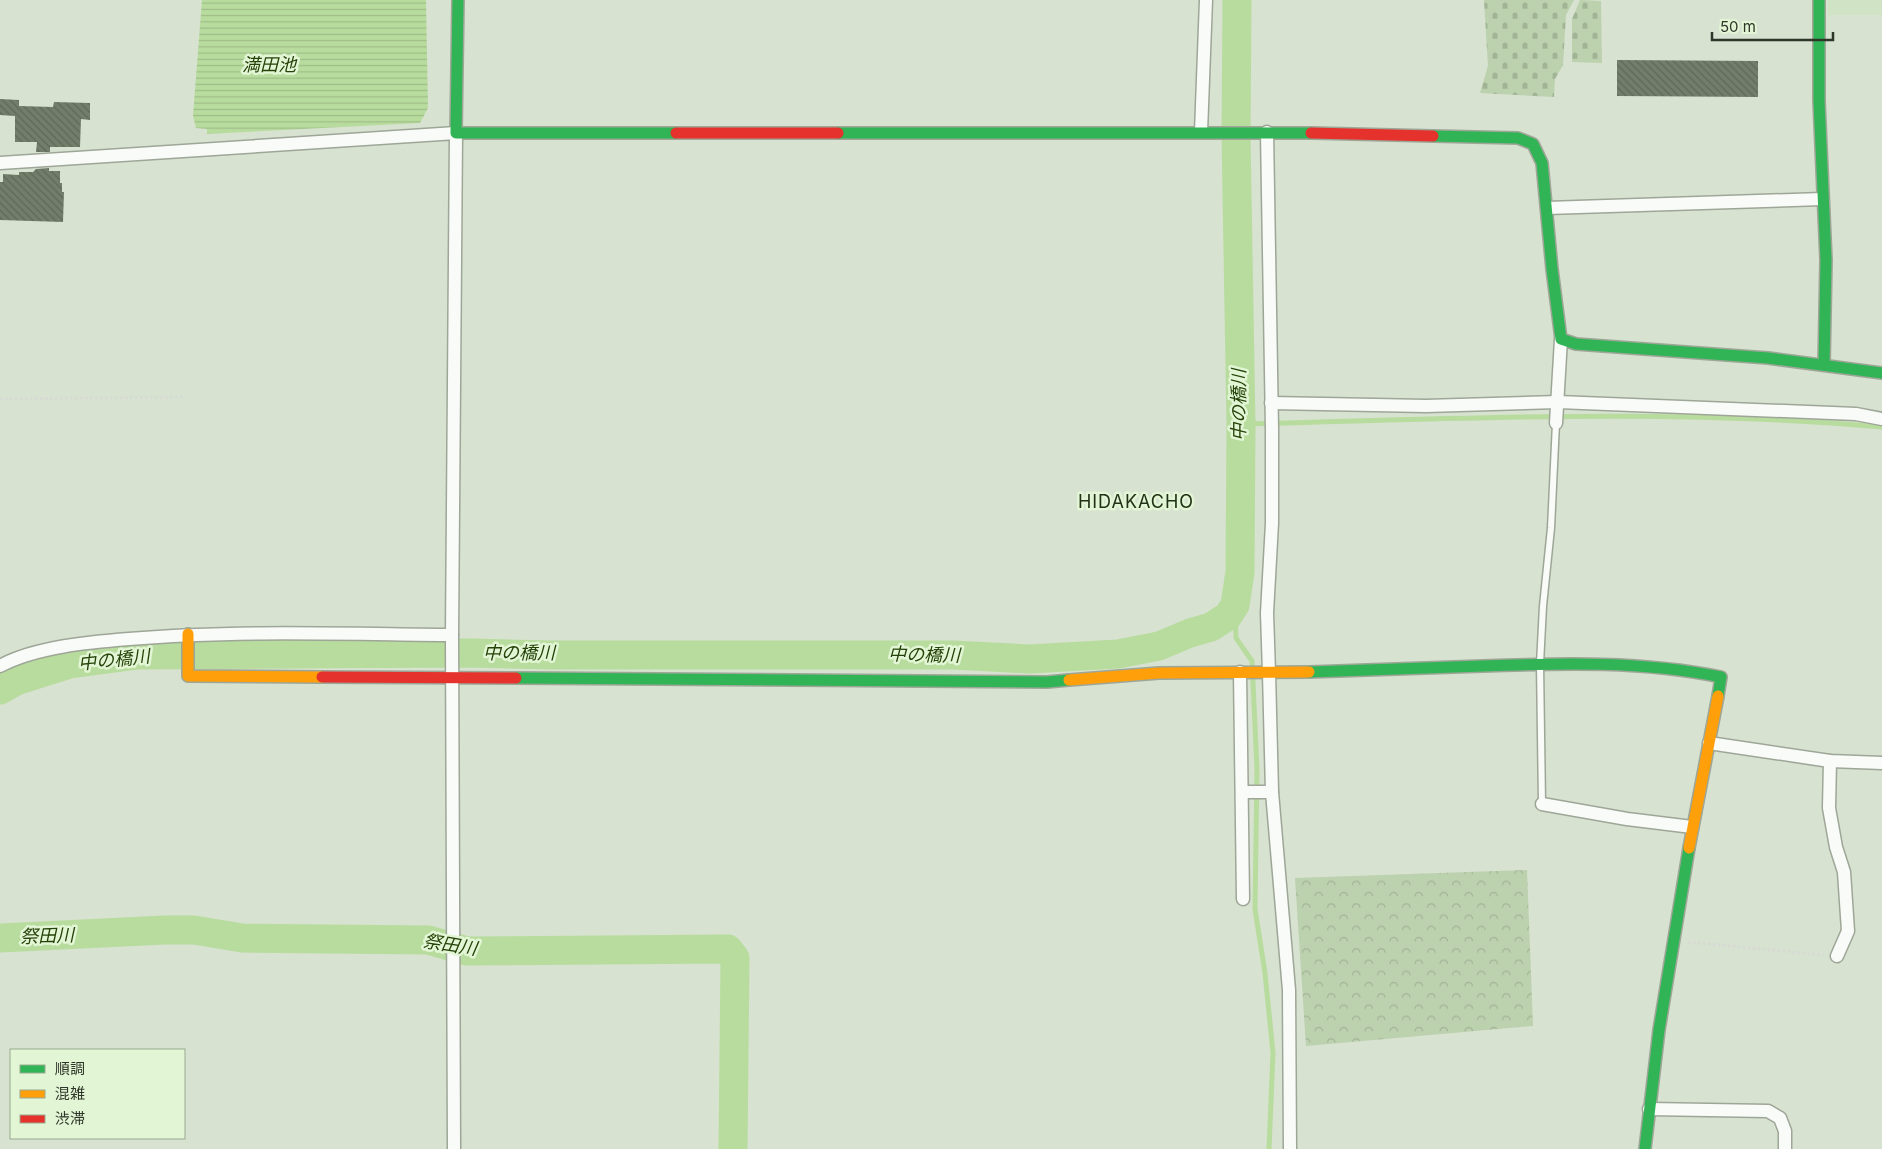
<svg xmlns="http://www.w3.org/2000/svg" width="1882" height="1149" viewBox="0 0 1882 1149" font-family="Inter,'Noto Sans JP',sans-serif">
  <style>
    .built { fill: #d0e3c5 }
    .cemetery { fill: url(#cemetery-stones) }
    .park { fill: url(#park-crowns) }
    .water { fill: url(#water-rules) }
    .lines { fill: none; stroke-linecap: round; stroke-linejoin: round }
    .stream { stroke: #b8dc9e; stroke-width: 5 }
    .river { stroke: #b8dc9e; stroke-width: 29 }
    .building { fill: url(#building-back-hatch) }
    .lane-casing { stroke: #9ea698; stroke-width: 9 }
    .street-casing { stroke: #9ea698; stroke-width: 15 }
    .fast-casing { stroke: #9ea698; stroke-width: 14 }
    .slow-casing { stroke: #9ea698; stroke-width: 14 }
    .jam-casing { stroke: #9ea698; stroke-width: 14 }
    .path { stroke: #d7dad4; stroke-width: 3; stroke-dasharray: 2.5 2.5; stroke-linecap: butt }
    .lane { stroke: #f9fbf8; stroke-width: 6 }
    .street { stroke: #f9fbf8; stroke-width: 12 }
    .fast { stroke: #30b455; stroke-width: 11 }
    .slow { stroke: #ff9f0a; stroke-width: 11 }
    .jam { stroke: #e5322d; stroke-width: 11 }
    .labels { text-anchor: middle; stroke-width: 5; stroke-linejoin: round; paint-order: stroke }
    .water-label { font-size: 18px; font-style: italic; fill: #254209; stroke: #e2f6d5 }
    .neighbourhood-label { font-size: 18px; letter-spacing: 1px; fill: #223117; stroke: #e2f6d5 }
  </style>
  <defs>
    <pattern id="cemetery-stones" width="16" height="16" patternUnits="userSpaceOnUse" patternTransform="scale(1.25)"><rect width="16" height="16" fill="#bcd1ae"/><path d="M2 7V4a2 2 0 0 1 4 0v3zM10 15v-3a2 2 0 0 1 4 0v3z" fill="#a2b496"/></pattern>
    <pattern id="park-crowns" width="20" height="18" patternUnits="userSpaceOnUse" patternTransform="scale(1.25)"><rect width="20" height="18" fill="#bcd1ae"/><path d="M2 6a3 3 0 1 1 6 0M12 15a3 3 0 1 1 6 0" fill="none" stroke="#a2b496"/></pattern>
    <pattern id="water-rules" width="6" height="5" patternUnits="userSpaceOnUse" patternTransform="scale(1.25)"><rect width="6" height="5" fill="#b8dc9e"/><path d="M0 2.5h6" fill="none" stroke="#9ebd88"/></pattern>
    <pattern id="building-back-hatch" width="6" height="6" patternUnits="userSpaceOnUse" patternTransform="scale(1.25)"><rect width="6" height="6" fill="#737e6a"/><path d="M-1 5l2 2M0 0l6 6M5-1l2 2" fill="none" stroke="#5f6857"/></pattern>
  </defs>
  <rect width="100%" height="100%" fill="#d7e2d0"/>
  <!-- built -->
  <rect class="built" x="1828" y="0" width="54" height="15"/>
  <!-- cemetery -->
  <g class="cemetery">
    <path d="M 1484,0 L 1574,0 L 1566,15 L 1563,65 L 1555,79 L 1554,97 L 1480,93 L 1488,66 Z"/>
    <path d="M 1580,0 L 1601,1 L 1602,63 L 1572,62 L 1572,19 Z"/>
  </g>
  <!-- park -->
  <path class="park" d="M 1527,870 L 1533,1026 L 1306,1046 L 1295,878 Z"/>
  <!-- water -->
  <path class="water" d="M 202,0 L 426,0 L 428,108 L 420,123 L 207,134 L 207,129 L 196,128 L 193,116 Z"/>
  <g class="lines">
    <!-- stream -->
    <g class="stream">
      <path d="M 1241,424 C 1454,419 1669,408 1882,427"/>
      <path d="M 1235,605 L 1236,638 L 1252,661 L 1257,769 L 1255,909 L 1265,973 L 1273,1053 L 1269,1149"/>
    </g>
    <!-- river -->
    <g class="river">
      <path d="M 0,690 L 16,681 L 70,664 L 138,655 L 471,653 L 549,655 L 953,655 L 1030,659 L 1118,654 L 1159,646 L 1190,633 L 1211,627 L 1228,616 L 1235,605 L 1240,572 L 1241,424 L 1236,136 L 1237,0"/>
      <path d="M 0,938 L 165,930 L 194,930 L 242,938 L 428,940 L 467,951 L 728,949 L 735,958 L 733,1149"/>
    </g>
  </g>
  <!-- building -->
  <g class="building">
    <path d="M 1617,60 L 1758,61 L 1758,97 L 1617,96 Z"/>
    <path d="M 0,99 L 19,100 L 19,106 L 53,107 L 54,102 L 90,103 L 90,120 L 81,119 L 80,147 L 50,147 L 50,152 L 36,152 L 37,142 L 15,142 L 15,116 L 0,115 Z"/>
    <path d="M 49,168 L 49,171 L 60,171 L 60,183 L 62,183 L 62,192 L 64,192 L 63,222 L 0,220 L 0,182 L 3,182 L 3,174 L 19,175 L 19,172 L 33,172 L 36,169 Z"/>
  </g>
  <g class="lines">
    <!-- lane casing -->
    <g class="lane-casing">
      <path id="lane" d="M 1542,804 L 1540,664 L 1543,606 L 1551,528 L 1556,423"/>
    </g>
    <!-- street casing -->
    <g class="street-casing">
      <g id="street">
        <path d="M 1201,132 L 1206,0"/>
        <path d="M 1267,132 L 1272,429 L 1272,523 L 1267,613 L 1269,673 L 1272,792 L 1289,990 L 1290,1149"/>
        <path d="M 0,163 L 456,133 L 452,635 L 454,1149"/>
        <path d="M 1547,208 L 1822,199"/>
        <path d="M 1271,403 L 1426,406 L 1558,402 L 1856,414 L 1882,419"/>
        <path d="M 1556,423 L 1561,339"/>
        <path d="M 0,666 C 35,647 90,642 129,639 C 236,630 344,634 452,635"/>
        <path d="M 1240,672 L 1243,899"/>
        <path d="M 1709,743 L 1830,761 L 1882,763"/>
        <path d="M 1830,761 L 1829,808 L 1836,847 L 1844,872 L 1848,931 L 1837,956"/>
        <path d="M 1243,792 L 1272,792"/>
        <path d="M 1542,804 L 1627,819 L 1692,827"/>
        <path d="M 1649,1109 L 1768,1111 L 1780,1118 L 1785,1131 L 1785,1149"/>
      </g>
    </g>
    <!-- fast casing -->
    <g class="fast-casing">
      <g id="fast">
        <path d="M 458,0 L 456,133 L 676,133"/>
        <path d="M 1819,0 L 1819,101 L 1826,260 L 1824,365"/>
        <path d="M 838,133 L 1311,133"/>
        <path d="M 1433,136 L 1518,138 L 1533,144 L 1542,163 L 1552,269 L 1561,339 L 1576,344 L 1768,358 L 1882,373"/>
        <path d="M 1309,672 C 1367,670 1425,668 1483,666 C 1563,663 1643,661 1721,677 L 1718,696"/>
        <path d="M 516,678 L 1047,682 L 1069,680"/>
        <path d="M 1645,1149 L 1659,1030 L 1689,848"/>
      </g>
    </g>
    <!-- slow casing -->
    <g class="slow-casing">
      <g id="slow">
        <path d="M 188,634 L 188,676 L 322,677"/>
        <path d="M 1069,680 L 1159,673 L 1309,672"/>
        <path d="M 1689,848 L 1718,696"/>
      </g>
    </g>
    <!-- jam casing -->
    <g class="jam-casing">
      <g id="jam">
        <path d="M 676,133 L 838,133"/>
        <path d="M 1311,133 L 1433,136"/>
        <path d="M 322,677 L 516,678"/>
      </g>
    </g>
    <!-- path -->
    <g class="path">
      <path d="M 0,399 L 185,397"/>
      <path d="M 1688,942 L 1824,955"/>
    </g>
    <!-- lane -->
    <use href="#lane" class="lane"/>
    <!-- street -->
    <use href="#street" class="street"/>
    <!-- fast -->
    <use href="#fast" class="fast"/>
    <!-- slow -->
    <use href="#slow" class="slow"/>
    <!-- jam -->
    <use href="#jam" class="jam"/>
  </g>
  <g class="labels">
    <!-- water labels -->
    <g class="water-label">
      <text x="269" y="71">満田池</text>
      <text transform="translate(1239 405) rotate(-90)" y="6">中の橋川</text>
      <text x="519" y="659">中の橋川</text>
      <text transform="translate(924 655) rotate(1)" y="6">中の橋川</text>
      <text transform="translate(114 660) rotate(-6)" y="6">中の橋川</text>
      <text transform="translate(47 936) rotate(-2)" y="6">祭田川</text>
      <text transform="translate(450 945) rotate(9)" y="6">祭田川</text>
    </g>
    <!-- neighbourhood labels -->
    <g class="neighbourhood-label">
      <text x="1136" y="508">HIDAKACHO</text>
    </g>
  </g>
  <!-- legend -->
  <rect x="10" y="1049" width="175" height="90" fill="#e2f6d5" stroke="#9aa990"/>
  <rect x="20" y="1065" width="25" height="8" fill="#30b455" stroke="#9aa990"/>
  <text x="55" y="1074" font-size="15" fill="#2e3529">順調</text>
  <rect x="20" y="1090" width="25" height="8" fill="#ff9f0a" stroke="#9aa990"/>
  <text x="55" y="1099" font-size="15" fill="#2e3529">混雑</text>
  <rect x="20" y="1115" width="25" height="8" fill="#e5322d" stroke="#9aa990"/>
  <text x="55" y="1124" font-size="15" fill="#2e3529">渋滞</text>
  <!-- scale -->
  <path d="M1712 32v8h121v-8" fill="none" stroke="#2e3529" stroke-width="2.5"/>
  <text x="1720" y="32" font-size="15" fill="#2e3529" stroke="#e2f6d5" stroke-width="4" paint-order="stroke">50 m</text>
</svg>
